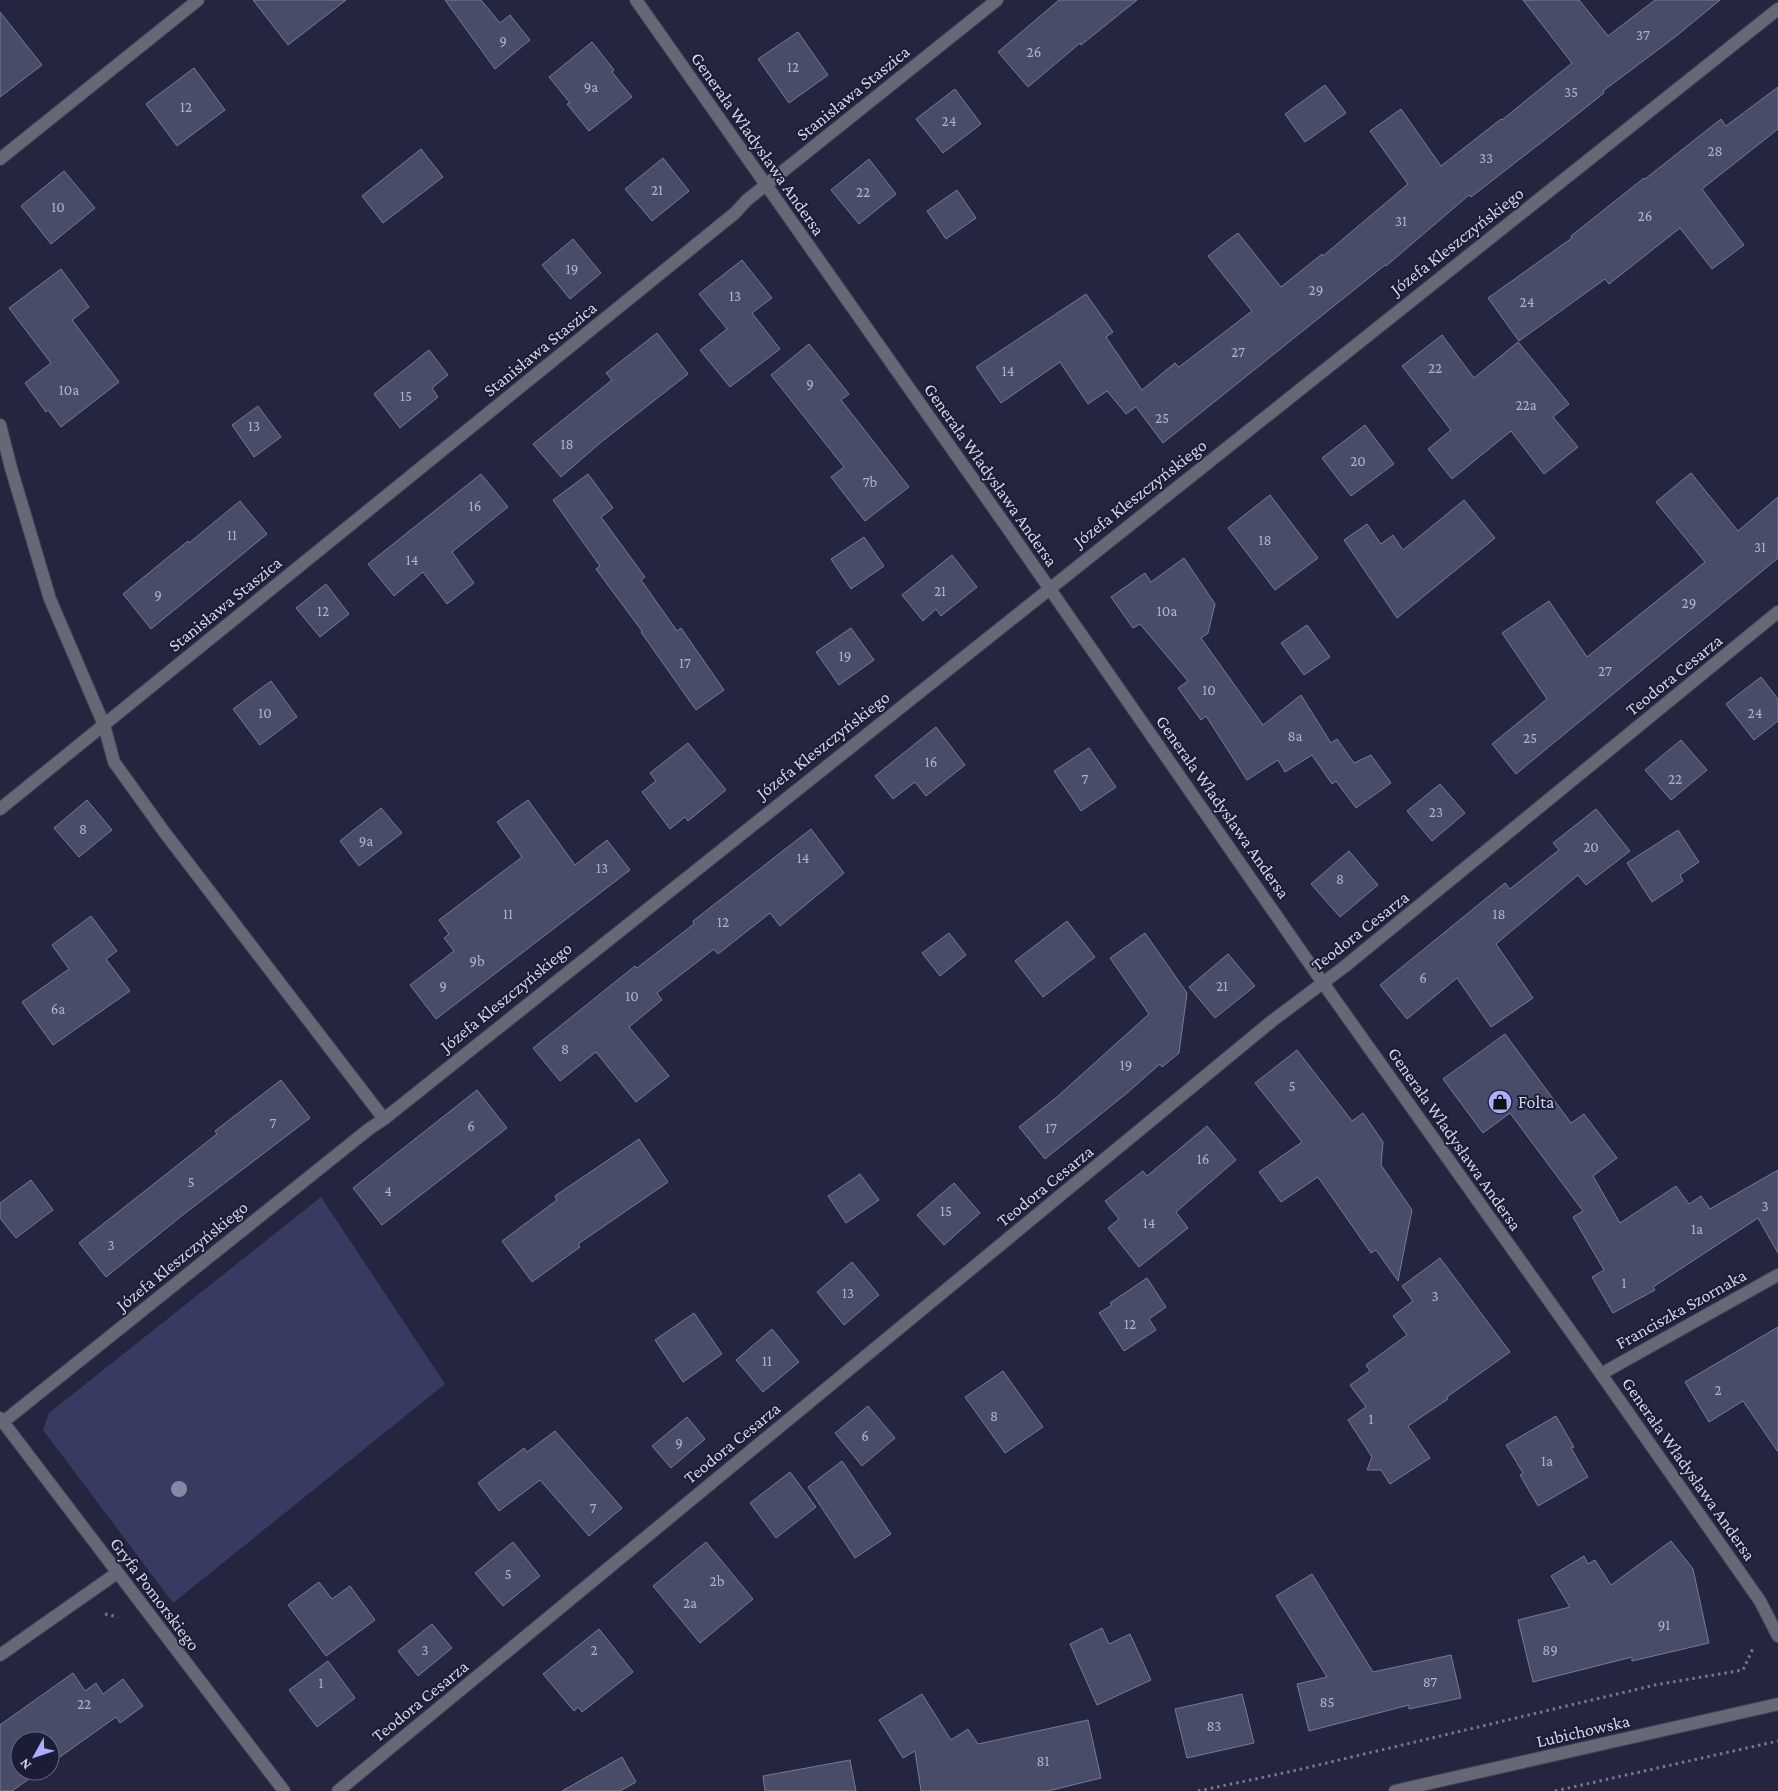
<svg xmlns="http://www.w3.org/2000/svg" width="1778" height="1791" viewBox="0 0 1778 1791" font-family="'Crimson Pro',serif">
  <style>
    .green { fill: #383a61 }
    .building { fill: #494c69; stroke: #767999 }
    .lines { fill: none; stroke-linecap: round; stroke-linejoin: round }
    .minor-casing { stroke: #40425b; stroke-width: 14 }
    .path { stroke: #75778e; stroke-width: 3; stroke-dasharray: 2.5 4; stroke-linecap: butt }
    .minor { stroke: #666876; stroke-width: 12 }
    .tree { fill: #8689a6 }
    .labels { text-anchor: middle; stroke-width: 4; stroke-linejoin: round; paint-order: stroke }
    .number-label { font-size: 15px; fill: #b0b3c8 }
    .street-label { font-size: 18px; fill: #d3d5e7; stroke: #1b1c36 }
    .poi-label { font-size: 18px; fill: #d3d5e7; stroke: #1b1c36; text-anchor: start }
  </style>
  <rect width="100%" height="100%" fill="#242640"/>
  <!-- green -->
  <path class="green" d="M 321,1197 L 445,1384 L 173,1603 L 43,1430 L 49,1413 Z"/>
  <!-- building -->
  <g class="building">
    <path d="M 253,0 L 346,0 L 288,45 Z"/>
    <path d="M 445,0 L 481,0 L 500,23 L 510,15 L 530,40 L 495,69 Z"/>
    <path d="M 1059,0 L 1137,0 L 1081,45 L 1080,43 L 1028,87 L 998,52 Z"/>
    <path d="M 1523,0 L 1579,0 L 1608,36 L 1655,0 L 1720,0 L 1675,37 L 1603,91 L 1604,93 L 1565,124 L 1471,197 L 1469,195 L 1386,266 L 1385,265 L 1163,443 L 1136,407 L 1126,414 L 1107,391 L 1088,404 L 1060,362 L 1001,403 L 976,367 L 1086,294 L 1113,332 L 1106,337 L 1142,390 L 1175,363 L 1179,367 L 1252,311 L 1208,256 L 1222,245 L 1238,233 L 1281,287 L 1322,254 L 1323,256 L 1408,184 L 1370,131 L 1401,109 L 1441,166 L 1501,119 L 1502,120 L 1572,63 Z"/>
    <path d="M 0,12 L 42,65 L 0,97 Z"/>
    <path d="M 798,32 L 828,75 L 789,103 L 758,59 Z"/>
    <path d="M 592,42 L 614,70 L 612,72 L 632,97 L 589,131 L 567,104 L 570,103 L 549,77 Z"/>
    <path d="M 194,68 L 225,110 L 177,146 L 146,104 Z"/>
    <path d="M 1325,85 L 1346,113 L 1305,142 L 1285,114 Z"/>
    <path d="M 1778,87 L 1778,129 L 1702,189 L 1744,245 L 1712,269 L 1680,228 L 1609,284 L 1605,279 L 1519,341 L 1488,298 L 1572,238 L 1571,236 L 1644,178 L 1645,179 L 1721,119 L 1726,126 Z"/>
    <path d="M 955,89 L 981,124 L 943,153 L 916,119 Z"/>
    <path d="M 421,149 L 443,177 L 383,223 L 362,196 Z"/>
    <path d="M 663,158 L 689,191 L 652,221 L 625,189 Z"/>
    <path d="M 869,159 L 896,194 L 859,224 L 831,190 Z"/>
    <path d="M 64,171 L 95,208 L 51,244 L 21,206 Z"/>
    <path d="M 957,190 L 976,218 L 946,239 L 927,211 Z"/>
    <path d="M 573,239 L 601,273 L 570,299 L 542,265 Z"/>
    <path d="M 742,260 L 772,298 L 752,313 L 780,349 L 730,387 L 700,350 L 727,329 L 699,294 Z"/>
    <path d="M 61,269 L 89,307 L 72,320 L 119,382 L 61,427 L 48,410 L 46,412 L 25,383 L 51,363 L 9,308 Z"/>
    <path d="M 657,333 L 688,374 L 600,443 L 561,477 L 533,444 L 612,380 L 606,373 Z"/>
    <path d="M 1442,335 L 1474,378 L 1518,342 L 1569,404 L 1553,417 L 1578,447 L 1544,474 L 1511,431 L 1452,479 L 1428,449 L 1451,430 L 1402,366 Z"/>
    <path d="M 809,344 L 849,394 L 841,400 L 909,487 L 865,521 L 831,477 L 844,467 L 771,375 Z"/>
    <path d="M 429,350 L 448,375 L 432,388 L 438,397 L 400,428 L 374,394 Z"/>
    <path d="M 258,406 L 281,437 L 254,457 L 232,425 Z"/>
    <path d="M 1365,425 L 1394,464 L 1351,496 L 1322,458 Z"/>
    <path d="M 1691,473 L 1738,531 L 1778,497 L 1778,558 L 1516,774 L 1492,744 L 1547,699 L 1502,633 L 1549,601 L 1587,657 L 1705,562 L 1656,502 Z"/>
    <path d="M 481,474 L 508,507 L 452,552 L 474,583 L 447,604 L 423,572 L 394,596 L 368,564 Z"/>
    <path d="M 588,474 L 613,508 L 601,517 L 645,577 L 641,580 L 677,631 L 681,628 L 724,690 L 696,710 L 641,632 L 642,631 L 596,569 L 600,566 L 553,500 Z"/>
    <path d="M 1270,495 L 1318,558 L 1275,590 L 1228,528 Z"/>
    <path d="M 1464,500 L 1495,538 L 1397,618 L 1344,540 L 1367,524 L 1381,544 L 1393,535 L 1403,550 Z"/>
    <path d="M 240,501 L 267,534 L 151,629 L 123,594 L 188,541 L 189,543 Z"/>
    <path d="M 864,537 L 884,566 L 851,589 L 831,559 Z"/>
    <path d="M 952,555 L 977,587 L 941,616 L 936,609 L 923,621 L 902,595 Z"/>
    <path d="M 1184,558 L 1215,604 L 1208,633 L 1201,638 L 1263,725 L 1301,695 L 1331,743 L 1337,739 L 1354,763 L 1371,755 L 1391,783 L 1356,808 L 1336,781 L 1332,784 L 1312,755 L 1285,772 L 1278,760 L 1247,780 L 1206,716 L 1201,720 L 1178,688 L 1188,681 L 1140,624 L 1133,628 L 1111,597 L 1145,573 L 1151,582 Z"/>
    <path d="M 326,584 L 349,614 L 320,637 L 296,608 Z"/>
    <path d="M 1307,625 L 1330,657 L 1304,675 L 1281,643 Z"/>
    <path d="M 851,628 L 874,660 L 839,685 L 816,652 Z"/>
    <path d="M 1761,677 L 1778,699 L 1778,721 L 1754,740 L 1726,704 Z"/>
    <path d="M 271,681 L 297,717 L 260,745 L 233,709 Z"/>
    <path d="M 936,727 L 965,765 L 926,796 L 915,782 L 893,799 L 875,776 Z"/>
    <path d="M 1681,740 L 1707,770 L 1671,800 L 1645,770 Z"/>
    <path d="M 688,743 L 726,790 L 688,821 L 685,817 L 670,829 L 642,792 L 656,781 L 650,773 Z"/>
    <path d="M 1089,748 L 1116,787 L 1081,811 L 1054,771 Z"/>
    <path d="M 1440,784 L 1465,813 L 1432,841 L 1407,811 Z"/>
    <path d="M 87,800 L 112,830 L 79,857 L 54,828 Z"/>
    <path d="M 528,800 L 575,865 L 607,840 L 630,870 L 436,1019 L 410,985 L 454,951 L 444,938 L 449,934 L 439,920 L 522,857 L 497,822 Z"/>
    <path d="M 381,808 L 402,833 L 359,866 L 340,841 Z"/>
    <path d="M 1596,809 L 1630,851 L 1586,885 L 1578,875 L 1496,944 L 1533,998 L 1491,1027 L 1457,978 L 1407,1019 L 1380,985 L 1505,883 L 1510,889 L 1559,850 L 1553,843 Z"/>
    <path d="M 811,829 L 844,873 L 780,926 L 770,913 L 718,954 L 714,949 L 657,993 L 662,1000 L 629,1027 L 669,1076 L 636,1102 L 596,1052 L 560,1081 L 533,1048 L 635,966 L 637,968 L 694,924 L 693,921 Z"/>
    <path d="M 1678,830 L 1699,862 L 1680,875 L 1683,881 L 1652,902 L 1627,863 Z"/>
    <path d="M 1349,851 L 1378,885 L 1340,917 L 1311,884 Z"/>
    <path d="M 91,916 L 117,951 L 106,959 L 130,991 L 53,1045 L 22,1002 L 69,969 L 52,945 Z"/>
    <path d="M 1067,921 L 1095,957 L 1043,997 L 1015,961 Z"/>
    <path d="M 949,933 L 966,955 L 940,976 L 922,953 Z"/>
    <path d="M 1145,933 L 1187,993 L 1179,1053 L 1162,1067 L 1160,1064 L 1127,1093 L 1045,1159 L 1019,1127 L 1058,1096 L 1149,1014 L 1110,958 Z"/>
    <path d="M 1228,954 L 1255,986 L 1215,1018 L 1189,987 Z"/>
    <path d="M 1505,1034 L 1571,1123 L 1584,1114 L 1617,1158 L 1593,1176 L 1620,1223 L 1676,1186 L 1689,1204 L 1701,1196 L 1710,1209 L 1778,1170 L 1778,1253 L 1758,1218 L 1653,1287 L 1655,1290 L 1613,1313 L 1592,1277 L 1604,1270 L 1573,1217 L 1583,1211 L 1510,1113 L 1483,1133 L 1443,1079 Z"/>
    <path d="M 1297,1050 L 1352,1121 L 1363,1113 L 1383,1142 L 1381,1165 L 1412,1210 L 1398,1281 L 1376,1250 L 1371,1253 L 1318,1177 L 1281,1202 L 1259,1172 L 1302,1142 L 1255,1083 Z"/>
    <path d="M 281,1080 L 310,1118 L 184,1214 L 106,1277 L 79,1243 L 217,1134 L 215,1131 Z"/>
    <path d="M 477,1090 L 507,1128 L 382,1225 L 353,1188 Z"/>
    <path d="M 1207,1126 L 1236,1160 L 1176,1212 L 1188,1228 L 1139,1267 L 1108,1228 L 1119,1219 L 1105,1201 L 1143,1171 L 1147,1176 Z"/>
    <path d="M 639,1139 L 668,1182 L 578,1244 L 580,1247 L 532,1282 L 502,1241 L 557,1200 L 555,1196 Z"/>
    <path d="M 860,1174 L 879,1200 L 846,1223 L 828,1196 Z"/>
    <path d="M 31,1180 L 53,1210 L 16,1238 L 0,1218 L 0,1203 Z"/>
    <path d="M 954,1183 L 980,1213 L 944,1245 L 917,1215 Z"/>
    <path d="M 1440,1258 L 1510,1352 L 1447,1397 L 1448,1399 L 1408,1426 L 1430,1458 L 1390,1484 L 1381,1470 L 1367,1470 L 1372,1457 L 1348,1420 L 1366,1407 L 1350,1385 L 1370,1371 L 1366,1365 L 1407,1335 L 1393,1316 L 1413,1301 L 1402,1286 Z"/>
    <path d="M 852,1262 L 879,1295 L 844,1325 L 817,1292 Z"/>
    <path d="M 1147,1278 L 1166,1307 L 1149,1319 L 1156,1330 L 1124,1351 L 1099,1313 L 1112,1305 L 1110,1303 Z"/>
    <path d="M 694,1313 L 722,1354 L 683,1382 L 655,1340 Z"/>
    <path d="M 1778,1327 L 1778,1452 L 1743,1401 L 1709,1422 L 1685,1382 Z"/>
    <path d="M 772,1329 L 799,1362 L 763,1392 L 736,1360 Z"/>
    <path d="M 1003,1371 L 1043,1427 L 1005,1453 L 965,1397 Z"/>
    <path d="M 868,1406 L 895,1438 L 862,1466 L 835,1433 Z"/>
    <path d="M 1556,1416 L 1574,1447 L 1571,1448 L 1588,1477 L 1538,1506 L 1520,1475 L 1523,1473 L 1506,1445 Z"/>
    <path d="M 687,1417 L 705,1439 L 671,1468 L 652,1446 Z"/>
    <path d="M 555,1431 L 622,1508 L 589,1536 L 540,1480 L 499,1511 L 478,1483 L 524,1448 L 527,1452 Z"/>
    <path d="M 842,1461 L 891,1534 L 855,1558 L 808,1487 Z"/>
    <path d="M 790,1472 L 816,1507 L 776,1538 L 750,1503 Z"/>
    <path d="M 1671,1541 L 1693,1569 L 1709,1643 L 1632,1661 L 1632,1657 L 1533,1682 L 1518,1620 L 1570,1607 L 1551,1576 L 1584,1556 L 1588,1564 L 1595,1560 L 1611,1585 Z"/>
    <path d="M 513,1542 L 540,1576 L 503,1606 L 475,1573 Z"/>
    <path d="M 706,1542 L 753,1599 L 700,1643 L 653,1586 Z"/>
    <path d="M 1312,1574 L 1373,1672 L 1451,1655 L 1461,1698 L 1409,1709 L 1409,1705 L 1309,1731 L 1297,1684 L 1327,1677 L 1276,1596 Z"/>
    <path d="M 319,1582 L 332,1599 L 350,1586 L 375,1620 L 326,1656 L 288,1605 Z"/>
    <path d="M 432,1624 L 452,1648 L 418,1676 L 398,1651 Z"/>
    <path d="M 1102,1628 L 1109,1644 L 1130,1634 L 1151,1680 L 1097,1705 L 1070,1644 Z"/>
    <path d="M 599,1629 L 633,1672 L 582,1712 L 578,1707 L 574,1711 L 543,1674 Z"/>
    <path d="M 328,1661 L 355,1698 L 317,1727 L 289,1690 Z"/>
    <path d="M 73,1673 L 85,1691 L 96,1683 L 103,1694 L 123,1679 L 143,1706 L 120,1723 L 116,1717 L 50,1764 L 50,1741 L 20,1741 L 20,1771 L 40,1771 L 12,1791 L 0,1791 L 0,1725 Z"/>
    <path d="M 922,1694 L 951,1740 L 968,1729 L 978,1744 L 1088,1720 L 1101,1778 L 1048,1791 L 921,1791 L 915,1751 L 903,1758 L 879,1720 Z"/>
    <path d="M 1242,1694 L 1254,1743 L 1187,1758 L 1175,1709 Z"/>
    <path d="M 622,1757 L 636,1782 L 620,1791 L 562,1791 Z"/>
    <path d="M 850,1760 L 856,1791 L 765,1791 L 763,1776 Z"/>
  </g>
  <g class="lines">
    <!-- minor casing -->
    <g class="minor-casing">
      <g id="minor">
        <path d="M 636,0 L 1011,533 L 1323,983 L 1601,1374 L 1760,1601 L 1778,1636"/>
        <path d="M 0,159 L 198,0"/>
        <path d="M 0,425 L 11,468 L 50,599 L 104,725 L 114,762 L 165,833 L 384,1119"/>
        <path d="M 0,809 L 735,213 L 747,200 L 997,0"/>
        <path d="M 1601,1374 L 1778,1275"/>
        <path d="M 0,1418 L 284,1791"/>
        <path d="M 3,1422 L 369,1129 L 384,1119 L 1778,9"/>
        <path d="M 0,1655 L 117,1573"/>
        <path d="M 338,1791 L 1272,1021 L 1344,967 L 1778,612"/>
        <path d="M 1395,1791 L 1778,1704"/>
      </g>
    </g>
    <!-- path -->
    <g class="path">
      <path d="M 105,1614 L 118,1617"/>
      <path d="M 1198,1791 L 1293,1771 L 1655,1685 L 1743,1670 L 1754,1646"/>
      <path d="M 1555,1791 L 1778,1741"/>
    </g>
    <!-- minor -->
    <use href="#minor" class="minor"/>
  </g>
  <!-- trees -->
  <circle class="tree" cx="179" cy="1489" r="8"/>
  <!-- icons -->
  <defs>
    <g id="shop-disc" transform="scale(1.25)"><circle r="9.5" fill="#aaaffb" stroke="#1b1c36"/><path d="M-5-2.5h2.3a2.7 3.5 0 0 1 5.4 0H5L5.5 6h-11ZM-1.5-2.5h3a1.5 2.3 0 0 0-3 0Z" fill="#111"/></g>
  </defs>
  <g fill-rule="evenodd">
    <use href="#shop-disc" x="1500" y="1102"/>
  </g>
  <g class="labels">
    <!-- number labels -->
    <g class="number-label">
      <text x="1643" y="40">37</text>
      <text x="503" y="46">9</text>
      <text x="1034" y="57">26</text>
      <text x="793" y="72">12</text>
      <text x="591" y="92">9a</text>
      <text x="1571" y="97">35</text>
      <text x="186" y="112">12</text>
      <text x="949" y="126">24</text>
      <text x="1715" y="156">28</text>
      <text x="1486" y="163">33</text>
      <text x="657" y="195">21</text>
      <text x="863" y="197">22</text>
      <text x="58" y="212">10</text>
      <text x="1645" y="221">26</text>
      <text x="1401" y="226">31</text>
      <text x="572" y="274">19</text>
      <text x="1316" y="295">29</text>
      <text x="735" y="301">13</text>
      <text x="1527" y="307">24</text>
      <text x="1238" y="357">27</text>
      <text x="1435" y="373">22</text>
      <text x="1008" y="376">14</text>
      <text x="810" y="389">9</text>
      <text x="69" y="395">10a</text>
      <text x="406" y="401">15</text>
      <text x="1526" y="410">22a</text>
      <text x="1162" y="423">25</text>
      <text x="254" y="431">13</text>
      <text x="567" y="449">18</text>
      <text x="1358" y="466">20</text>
      <text x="870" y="487">7b</text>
      <text x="475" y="511">16</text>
      <text x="232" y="540">11</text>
      <text x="1265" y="545">18</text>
      <text x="1760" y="552">31</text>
      <text x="412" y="565">14</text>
      <text x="940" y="596">21</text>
      <text x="158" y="600">9</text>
      <text x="1689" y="608">29</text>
      <text x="323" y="616">12</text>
      <text x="1167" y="616">10a</text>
      <text x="845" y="661">19</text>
      <text x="685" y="668">17</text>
      <text x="1605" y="676">27</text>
      <text x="1209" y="695">10</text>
      <text x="265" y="718">10</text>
      <text x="1755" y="718">24</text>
      <text x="1295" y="741">8a</text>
      <text x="1530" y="743">25</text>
      <text x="931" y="767">16</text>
      <text x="1085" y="784">7</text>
      <text x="1675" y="784">22</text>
      <text x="1436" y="817">23</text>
      <text x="83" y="834">8</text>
      <text x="366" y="846">9a</text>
      <text x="1591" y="852">20</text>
      <text x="803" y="863">14</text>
      <text x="602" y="873">13</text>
      <text x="1340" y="884">8</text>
      <text x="508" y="919">11</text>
      <text x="1499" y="919">18</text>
      <text x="723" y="927">12</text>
      <text x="477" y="966">9b</text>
      <text x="1423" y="983">6</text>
      <text x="443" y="991">9</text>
      <text x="1222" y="991">21</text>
      <text x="632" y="1001">10</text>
      <text x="58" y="1014">6a</text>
      <text x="565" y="1054">8</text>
      <text x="1126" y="1070">19</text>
      <text x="1292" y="1091">5</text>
      <text x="273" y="1128">7</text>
      <text x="471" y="1131">6</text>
      <text x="1051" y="1133">17</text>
      <text x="1203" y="1164">16</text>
      <text x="191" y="1187">5</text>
      <text x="388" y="1196">4</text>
      <text x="1765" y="1211">3</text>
      <text x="946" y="1216">15</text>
      <text x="1149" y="1228">14</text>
      <text x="1697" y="1234">1a</text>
      <text x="111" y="1250">3</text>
      <text x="1624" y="1288">1</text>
      <text x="848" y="1298">13</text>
      <text x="1435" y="1301">3</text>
      <text x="1130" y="1329">12</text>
      <text x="767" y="1366">11</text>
      <text x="1718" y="1395">2</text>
      <text x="994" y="1421">8</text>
      <text x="1371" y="1424">1</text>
      <text x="865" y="1441">6</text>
      <text x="679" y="1448">9</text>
      <text x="1547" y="1466">1a</text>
      <text x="593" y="1513">7</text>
      <text x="508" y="1579">5</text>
      <text x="717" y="1586">2b</text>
      <text x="690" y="1608">2a</text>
      <text x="1664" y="1630">91</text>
      <text x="425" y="1655">3</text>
      <text x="594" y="1655">2</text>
      <text x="1550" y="1655">89</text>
      <text x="1430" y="1687">87</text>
      <text x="321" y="1688">1</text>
      <text x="1327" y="1707">85</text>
      <text x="84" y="1709">22</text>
      <text x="1214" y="1731">83</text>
      <text x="1043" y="1766">81</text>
    </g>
    <!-- street labels -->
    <g class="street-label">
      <text transform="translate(853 93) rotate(-39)" y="6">Stanisława Staszica</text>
      <text transform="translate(758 144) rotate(55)" y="6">Generała Władysława Andersa</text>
      <text transform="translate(1457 241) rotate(-38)" y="6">Józefa Kleszczyńskiego</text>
      <text transform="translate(540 349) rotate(-39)" y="6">Stanisława Staszica</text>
      <text transform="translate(991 475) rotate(55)" y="6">Generała Władysława Andersa</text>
      <text transform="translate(1140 493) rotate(-38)" y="6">Józefa Kleszczyńskiego</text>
      <text transform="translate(225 604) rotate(-39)" y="6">Stanisława Staszica</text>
      <text transform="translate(1674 675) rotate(-39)" y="6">Teodora Cesarza</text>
      <text transform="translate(823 745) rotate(-38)" y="6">Józefa Kleszczyńskiego</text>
      <text transform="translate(1223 807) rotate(55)" y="6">Generała Władysława Andersa</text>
      <text transform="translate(1360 931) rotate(-38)" y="6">Teodora Cesarza</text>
      <text transform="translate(506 997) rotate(-39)" y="6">Józefa Kleszczyńskiego</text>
      <text transform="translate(1455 1139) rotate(55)" y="6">Generała Władysława Andersa</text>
      <text transform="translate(1045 1186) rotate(-39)" y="6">Teodora Cesarza</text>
      <text transform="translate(182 1256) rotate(-39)" y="6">Józefa Kleszczyńskiego</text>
      <text transform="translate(1681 1309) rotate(-29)" y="6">Franciszka Szornaka</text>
      <text transform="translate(732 1443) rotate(-39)" y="6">Teodora Cesarza</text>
      <text transform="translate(1689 1469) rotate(55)" y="6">Generała Władysława Andersa</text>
      <text transform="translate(155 1594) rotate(53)" y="6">Gryfa Pomorskiego</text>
      <text transform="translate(420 1701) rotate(-39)" y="6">Teodora Cesarza</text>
      <text transform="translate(1583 1731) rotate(-13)" y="6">Lubichowska</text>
    </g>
    <!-- poi labels -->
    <g class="poi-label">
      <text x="1518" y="1108">Folta</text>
    </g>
  </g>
  <!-- north arrow -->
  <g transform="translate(35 1756) rotate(230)"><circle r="24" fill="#1b1c36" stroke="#65667d"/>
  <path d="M0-4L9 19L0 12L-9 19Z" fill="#aaaffb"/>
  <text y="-8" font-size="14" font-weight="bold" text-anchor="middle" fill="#d3d5e7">N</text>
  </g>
</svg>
